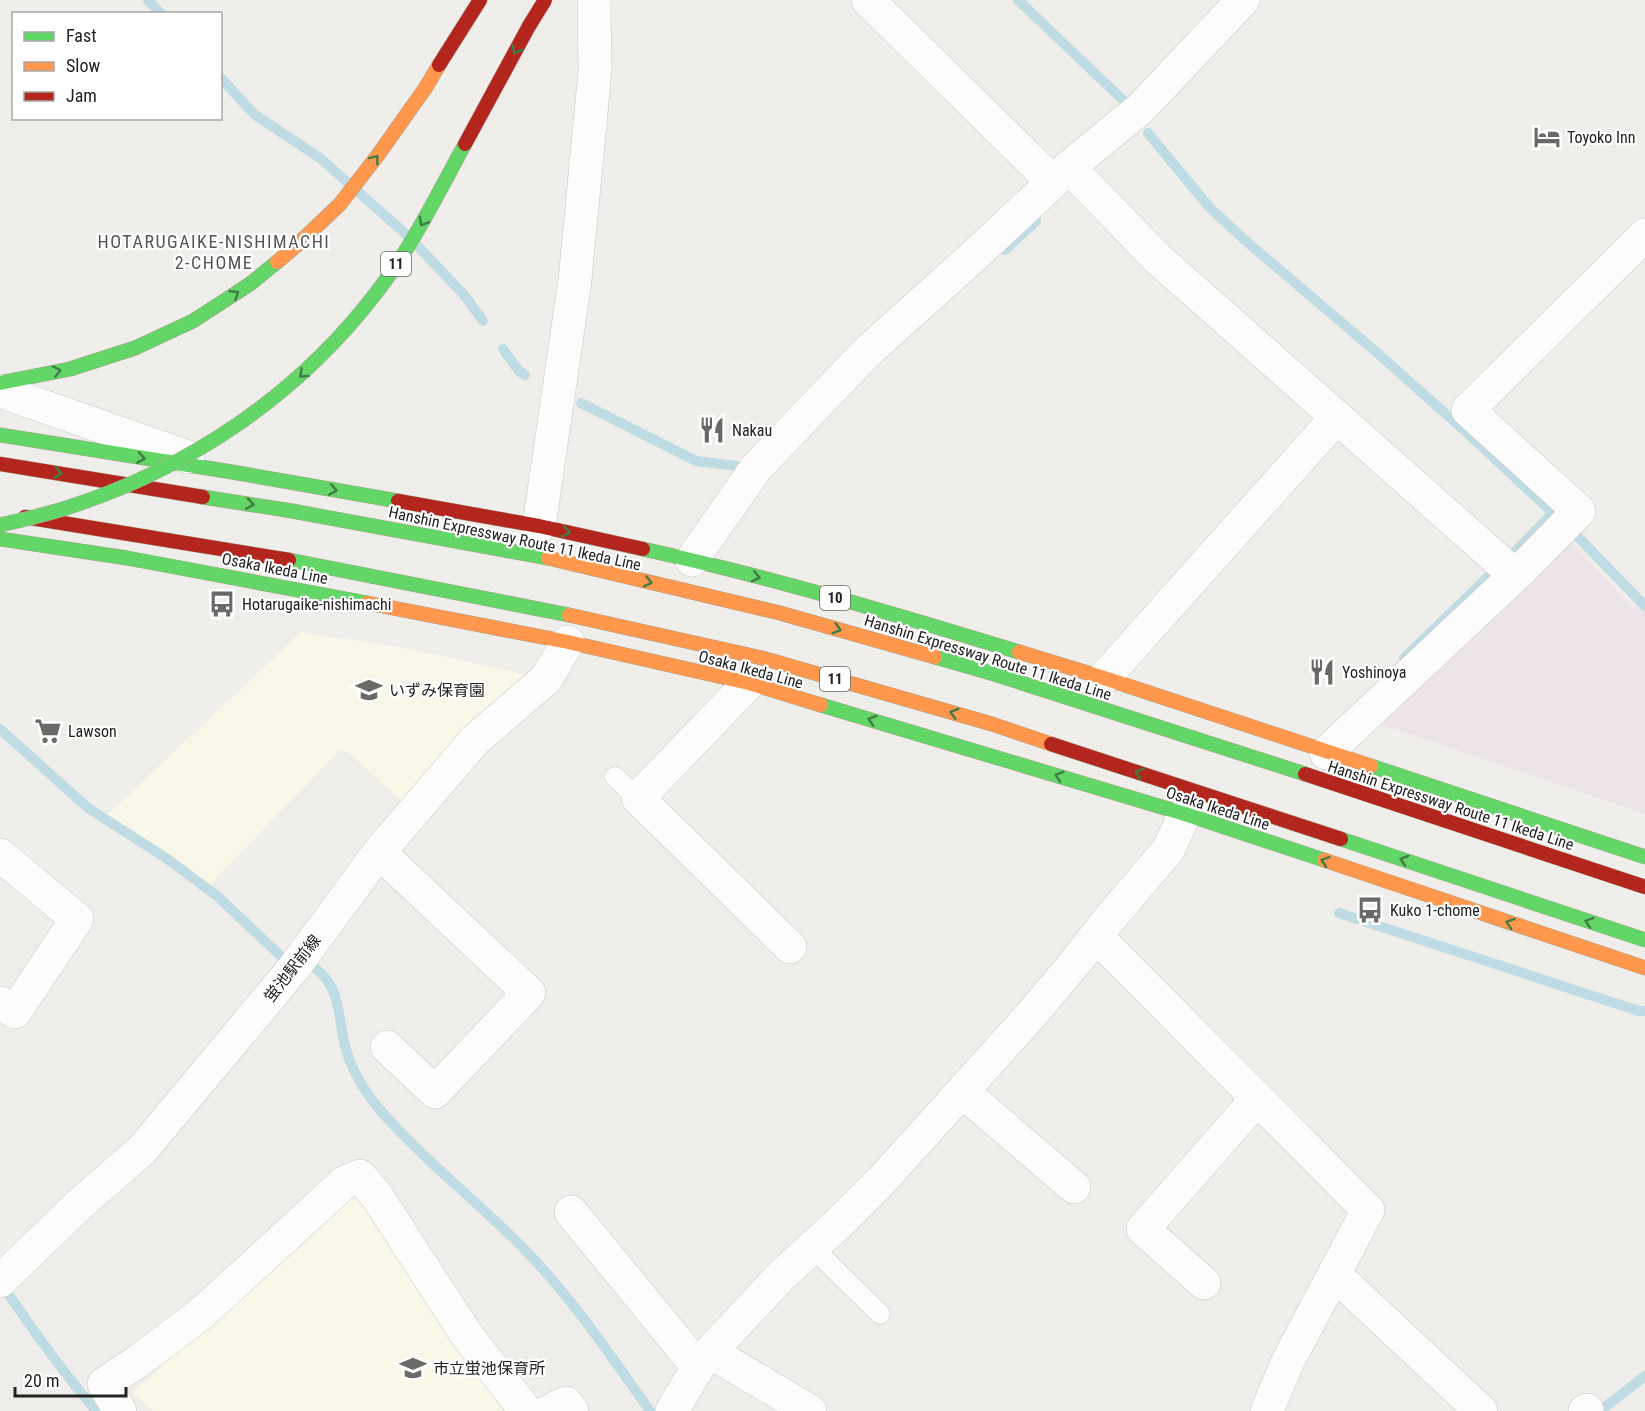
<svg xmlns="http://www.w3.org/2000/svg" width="1645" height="1411" viewBox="0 0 1645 1411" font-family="'Roboto Condensed','Noto Sans JP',sans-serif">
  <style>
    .industrial { fill: #ede4e9 }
    .education { fill: #f8f7e8 }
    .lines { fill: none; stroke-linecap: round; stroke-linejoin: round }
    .stream { stroke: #bfdbe3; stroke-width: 10 }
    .lane-casing { stroke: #c9c8c7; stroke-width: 21 }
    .street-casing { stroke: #c9c8c7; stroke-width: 34 }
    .fast-casing { stroke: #a79c86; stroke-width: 15 }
    .slow-casing { stroke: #a79c86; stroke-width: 15 }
    .jam-casing { stroke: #a79c86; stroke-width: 15 }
    .lane { stroke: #fdfcfc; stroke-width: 20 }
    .street { stroke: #fdfcfc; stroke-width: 33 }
    .fast { stroke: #63d668; stroke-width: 14 }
    .slow { stroke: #ff974d; stroke-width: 14 }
    .jam { stroke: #b3261e; stroke-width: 14 }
    .fast-bridge-casing { stroke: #c5a2ac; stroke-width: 15; stroke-linecap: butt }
    .jam-bridge-casing { stroke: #c5a2ac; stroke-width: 15; stroke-linecap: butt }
    .fast-bridge { stroke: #63d668; stroke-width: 14 }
    .jam-bridge { stroke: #b3261e; stroke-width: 14 }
    .oneway { stroke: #427c45 }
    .labels { text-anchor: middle; stroke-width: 4.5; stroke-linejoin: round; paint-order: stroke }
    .shield { fill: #fff; stroke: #646464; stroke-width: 1.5 }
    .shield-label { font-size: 15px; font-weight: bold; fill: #222 }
    .poi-label { font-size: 16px; fill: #222; stroke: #fff; text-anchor: start }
    .street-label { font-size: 16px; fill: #222; stroke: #fff }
    .neighbourhood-label { font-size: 18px; letter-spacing: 1.5px; fill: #555; stroke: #fff }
  </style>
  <rect width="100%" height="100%" fill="#f0eeeb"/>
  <!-- industrial -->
  <path class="industrial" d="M 1571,542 L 1633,609 L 1645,597 L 1645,814 L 1381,724 L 1381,718 Z"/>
  <!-- education -->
  <g class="education">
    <path d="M 301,632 L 410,649 L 528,675 L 473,719 L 401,800 L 349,753 L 340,750 L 207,888 L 168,857 L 106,816 Z"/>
    <path d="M 358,1198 L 503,1411 L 153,1411 L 132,1393 L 340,1203 Z"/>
  </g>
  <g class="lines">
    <!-- stream -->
    <g class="stream">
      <path d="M 148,0 L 161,14"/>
      <path d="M 1018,0 L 1123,100"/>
      <path d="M 220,77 L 255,115 L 320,158 L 409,237 L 465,296 L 483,321"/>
      <path d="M 1148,133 L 1210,208 L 1247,242 L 1374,350 L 1465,431 L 1552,512 L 1550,516 L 1513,554"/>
      <path d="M 1005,250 L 1036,221"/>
      <path d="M 503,349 L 519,371 L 525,375"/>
      <path d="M 581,403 L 696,461 L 737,466"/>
      <path d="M 1577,536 L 1645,606"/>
      <path d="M 1404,658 L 1490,575"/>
      <path d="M 0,729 L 88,808 L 166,858 L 217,896 L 284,959"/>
      <path d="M 1339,913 L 1639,1011 L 1645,1011"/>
      <path d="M 315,968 C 341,987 338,1018 345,1046 C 350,1066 359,1082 371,1099 C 417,1156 477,1200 527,1252 C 574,1301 611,1356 650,1411"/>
      <path d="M 7,1292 C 35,1333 64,1373 96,1411"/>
      <path d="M 1605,1407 L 1645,1376"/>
    </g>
    <!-- lane casing -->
    <g class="lane-casing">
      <g id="lane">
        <path d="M 615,777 L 638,798"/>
        <path d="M 812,1247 L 880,1314"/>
      </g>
    </g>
    <!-- street casing -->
    <g class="street-casing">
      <g id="street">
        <path d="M 868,0 L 1053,182"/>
        <path d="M 1069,167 L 1157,258 L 1515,575"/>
        <path d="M 0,391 L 188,457"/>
        <path d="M 539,526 L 575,280 L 595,71 L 594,0"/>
        <path d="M 692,560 L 756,468 L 866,353 L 976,254 L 1069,167 L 1140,109 L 1243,0"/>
        <path d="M 1104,678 L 1337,417"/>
        <path d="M 749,683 L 638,798 L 790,947"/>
        <path d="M 1326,753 L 1524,567 L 1579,511 L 1468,410 L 1645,235"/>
        <path d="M 379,852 L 529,993 L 435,1092 L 387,1047"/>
        <path d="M 0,855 L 77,919 L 15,1012 L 0,1003"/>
        <path d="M 1096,936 L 1368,1210 L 1287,1363 L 1267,1411"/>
        <path d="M 963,1092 L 1074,1187"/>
        <path d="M 571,1212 L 698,1367"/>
        <path d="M 1334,1274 L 1481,1411"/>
        <path d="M 0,1281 L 81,1203 L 142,1150 L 293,969 L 379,852 L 475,740 L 546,679 L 568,642"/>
        <path d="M 1204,1283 L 1143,1229 L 1257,1099"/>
        <path d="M 710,1352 L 810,1411"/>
        <path d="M 120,1411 L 104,1384 L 137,1362 L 202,1313 L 345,1182 L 360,1176 L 376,1195 L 466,1334 L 526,1411"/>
        <path d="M 549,1411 L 566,1403 L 572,1411"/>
        <path d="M 672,1411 L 698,1367 L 710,1352 L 781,1276 L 839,1223 L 883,1179 L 1031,1015 L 1078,959 L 1106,923 L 1168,850 L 1185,814"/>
        <path d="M 1585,1411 L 1587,1410"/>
      </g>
    </g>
    <!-- fast casing -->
    <g class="fast-casing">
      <g id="fast">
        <path d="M 0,383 L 70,369 L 135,348 L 193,321 L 250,284 L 277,262"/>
        <path d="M 0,435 L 232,472 L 398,501"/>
        <path d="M 203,497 L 292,511 L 548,558"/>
        <path d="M 0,539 L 127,558 L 367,603"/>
        <path d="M 643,549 C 770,577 895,614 1019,652"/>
        <path d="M 289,560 L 569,615"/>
        <path d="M 935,657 L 991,673 L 1305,774"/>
        <path d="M 821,705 L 1185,814 L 1324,860"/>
        <path d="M 1371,766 L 1645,857"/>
        <path d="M 1341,839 L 1645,940"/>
      </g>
    </g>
    <!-- slow casing -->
    <g class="slow-casing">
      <g id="slow">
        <path d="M 277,262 L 297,245 L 340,204 L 378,155 L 426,87 L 439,65"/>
        <path d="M 548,558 L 780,613 L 935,657"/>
        <path d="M 367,603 L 568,642 L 749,683 L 821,705"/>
        <path d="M 569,615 L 762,658 L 992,724 L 1051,744"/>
        <path d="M 1019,652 L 1104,678 L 1371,766"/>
        <path d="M 1324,860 L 1645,968"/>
      </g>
    </g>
    <!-- jam casing -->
    <g class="jam-casing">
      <g id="jam">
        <path d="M 439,65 L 480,0"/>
        <path d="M 0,464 L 203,497"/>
        <path d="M 398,501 L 539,526 L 643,549"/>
        <path d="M 25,517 L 289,560"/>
        <path d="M 1051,744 L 1341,839"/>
        <path d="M 1305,774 L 1645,887"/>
      </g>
    </g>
    <!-- lane -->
    <use href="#lane" class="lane"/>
    <!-- street -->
    <use href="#street" class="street"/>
    <!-- fast -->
    <use href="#fast" class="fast"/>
    <!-- slow -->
    <use href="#slow" class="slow"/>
    <!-- jam -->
    <use href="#jam" class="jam"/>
    <!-- fast-bridge casing -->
    <g class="fast-bridge-casing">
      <path id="fast-bridge" d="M 0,525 C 22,520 44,515 66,508 C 189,469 298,395 376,293 C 412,247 437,195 465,144"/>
    </g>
    <!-- jam-bridge casing -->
    <g class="jam-bridge-casing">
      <path id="jam-bridge" d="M 465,144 L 529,26 L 545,0"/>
    </g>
    <!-- fast-bridge -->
    <use href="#fast-bridge" class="fast-bridge"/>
    <!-- jam-bridge -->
    <use href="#jam-bridge" class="jam-bridge"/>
  </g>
  <!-- one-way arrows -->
  <defs><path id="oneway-chevron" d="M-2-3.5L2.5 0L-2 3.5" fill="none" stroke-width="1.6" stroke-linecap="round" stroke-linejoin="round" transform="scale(1.5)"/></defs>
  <g class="oneway">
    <use href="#oneway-chevron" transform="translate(516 50) rotate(118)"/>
    <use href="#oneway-chevron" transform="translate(375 159) rotate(-52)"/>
    <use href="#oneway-chevron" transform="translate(423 222) rotate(120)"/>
    <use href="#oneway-chevron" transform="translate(235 294) rotate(-33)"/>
    <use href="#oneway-chevron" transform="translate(57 371) rotate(-12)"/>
    <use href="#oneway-chevron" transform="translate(303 374) rotate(136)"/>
    <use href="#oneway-chevron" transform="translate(141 458) rotate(9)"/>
    <use href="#oneway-chevron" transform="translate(58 473) rotate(9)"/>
    <use href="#oneway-chevron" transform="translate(333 490) rotate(10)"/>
    <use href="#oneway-chevron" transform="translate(250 504) rotate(9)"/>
    <use href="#oneway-chevron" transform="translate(566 532) rotate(13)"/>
    <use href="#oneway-chevron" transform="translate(756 577) rotate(15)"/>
    <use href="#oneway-chevron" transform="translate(648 582) rotate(13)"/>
    <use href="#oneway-chevron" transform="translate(837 629) rotate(16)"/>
    <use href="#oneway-chevron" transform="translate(954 713) rotate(-164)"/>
    <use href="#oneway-chevron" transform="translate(872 720) rotate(-163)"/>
    <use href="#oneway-chevron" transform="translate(1139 773) rotate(-162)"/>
    <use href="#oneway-chevron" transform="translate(1059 776) rotate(-163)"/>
    <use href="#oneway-chevron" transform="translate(1404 860) rotate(-162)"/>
    <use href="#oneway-chevron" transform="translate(1325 861) rotate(-161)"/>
    <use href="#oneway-chevron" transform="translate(1589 922) rotate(-162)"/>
    <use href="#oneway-chevron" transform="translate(1510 923) rotate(-162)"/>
  </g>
  <!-- icons -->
  <defs>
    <g id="hotel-bare" transform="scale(2.07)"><path d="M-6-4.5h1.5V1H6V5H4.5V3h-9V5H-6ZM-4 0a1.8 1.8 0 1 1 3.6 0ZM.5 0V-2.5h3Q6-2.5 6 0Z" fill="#6a6968" stroke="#fff" stroke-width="2.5" paint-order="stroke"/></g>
    <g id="restaurant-bare" transform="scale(2.07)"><path d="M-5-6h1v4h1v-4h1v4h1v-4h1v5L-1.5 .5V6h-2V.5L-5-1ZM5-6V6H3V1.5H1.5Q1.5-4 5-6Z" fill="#6a6968" stroke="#fff" stroke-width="2.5" paint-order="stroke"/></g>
    <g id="bus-bare" transform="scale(2.07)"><path d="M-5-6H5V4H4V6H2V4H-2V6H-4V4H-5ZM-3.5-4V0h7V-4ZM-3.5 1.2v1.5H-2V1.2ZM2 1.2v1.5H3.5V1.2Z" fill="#6a6968" stroke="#fff" stroke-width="2.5" paint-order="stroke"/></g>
    <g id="school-bare" transform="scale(2.07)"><path d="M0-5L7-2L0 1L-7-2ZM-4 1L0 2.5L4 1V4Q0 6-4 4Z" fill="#6a6968" stroke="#fff" stroke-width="2.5" paint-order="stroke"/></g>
    <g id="supermarket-bare" transform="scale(2.07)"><path d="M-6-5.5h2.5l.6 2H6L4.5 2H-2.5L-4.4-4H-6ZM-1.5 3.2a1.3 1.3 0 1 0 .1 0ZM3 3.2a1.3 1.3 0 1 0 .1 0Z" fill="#6a6968" stroke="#fff" stroke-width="2.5" paint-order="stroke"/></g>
  </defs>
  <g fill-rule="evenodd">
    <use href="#hotel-bare" x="1547" y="137"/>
    <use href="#restaurant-bare" x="712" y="430"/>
    <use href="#bus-bare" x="222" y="604"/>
    <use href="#restaurant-bare" x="1322" y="672"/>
    <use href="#school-bare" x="369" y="690"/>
    <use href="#supermarket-bare" x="48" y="731"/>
    <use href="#bus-bare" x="1370" y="910"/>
    <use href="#school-bare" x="413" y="1368"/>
  </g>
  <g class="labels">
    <!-- shield labels -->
    <g class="shield">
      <rect x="381" y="252" width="30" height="24" rx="4.5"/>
      <rect x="820" y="586" width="30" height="24" rx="4.5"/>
      <rect x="820" y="667" width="30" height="24" rx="4.5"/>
    </g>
    <g class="shield-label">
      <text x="396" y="269">11</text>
      <text x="835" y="603">10</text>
      <text x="835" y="684">11</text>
    </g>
    <!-- poi labels -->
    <g class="poi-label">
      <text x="1567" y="143">Toyoko Inn</text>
      <text x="732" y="436">Nakau</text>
      <text x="242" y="610">Hotarugaike-nishimachi</text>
      <text x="1342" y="678">Yoshinoya</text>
      <text x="389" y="696">いずみ保育園</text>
      <text x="68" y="737">Lawson</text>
      <text x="1390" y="916">Kuko 1-chome</text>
      <text x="433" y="1374">市立蛍池保育所</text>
    </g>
    <!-- street labels -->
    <g class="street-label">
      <text transform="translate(515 538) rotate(12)" y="6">Hanshin Expressway Route 11 Ikeda Line</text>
      <text transform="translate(275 568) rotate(11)" y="6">Osaka Ikeda Line</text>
      <text transform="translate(988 657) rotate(17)" y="6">Hanshin Expressway Route 11 Ikeda Line</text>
      <text transform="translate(751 669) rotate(15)" y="6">Osaka Ikeda Line</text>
      <text transform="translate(1451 805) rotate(18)" y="6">Hanshin Expressway Route 11 Ikeda Line</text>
      <text transform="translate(1218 808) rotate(18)" y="6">Osaka Ikeda Line</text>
      <text transform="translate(292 968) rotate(-52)" y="6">蛍池駅前線</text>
    </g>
    <!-- neighbourhood labels -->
    <g class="neighbourhood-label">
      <text x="214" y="248">HOTARUGAIKE-NISHIMACHI<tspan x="214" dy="21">2-CHOME</tspan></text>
    </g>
  </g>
  <!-- legend -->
  <rect x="12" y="12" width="210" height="108" fill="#ffffff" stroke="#a7a7a7" stroke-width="1.5"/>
  <rect x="24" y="32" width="30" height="9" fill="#63d668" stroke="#a7a7a7" stroke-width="1.5"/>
  <text x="66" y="42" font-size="18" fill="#222222">Fast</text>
  <rect x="24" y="62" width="30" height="9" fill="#ff974d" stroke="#a7a7a7" stroke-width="1.5"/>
  <text x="66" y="72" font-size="18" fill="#222222">Slow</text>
  <rect x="24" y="92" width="30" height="9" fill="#b3261e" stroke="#a7a7a7" stroke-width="1.5"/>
  <text x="66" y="102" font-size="18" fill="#222222">Jam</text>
  <!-- scale -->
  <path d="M15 1387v9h111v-9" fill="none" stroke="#222222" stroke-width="3"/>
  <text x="24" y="1387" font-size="18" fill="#222222" stroke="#ffffff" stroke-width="4.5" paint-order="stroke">20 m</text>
</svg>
